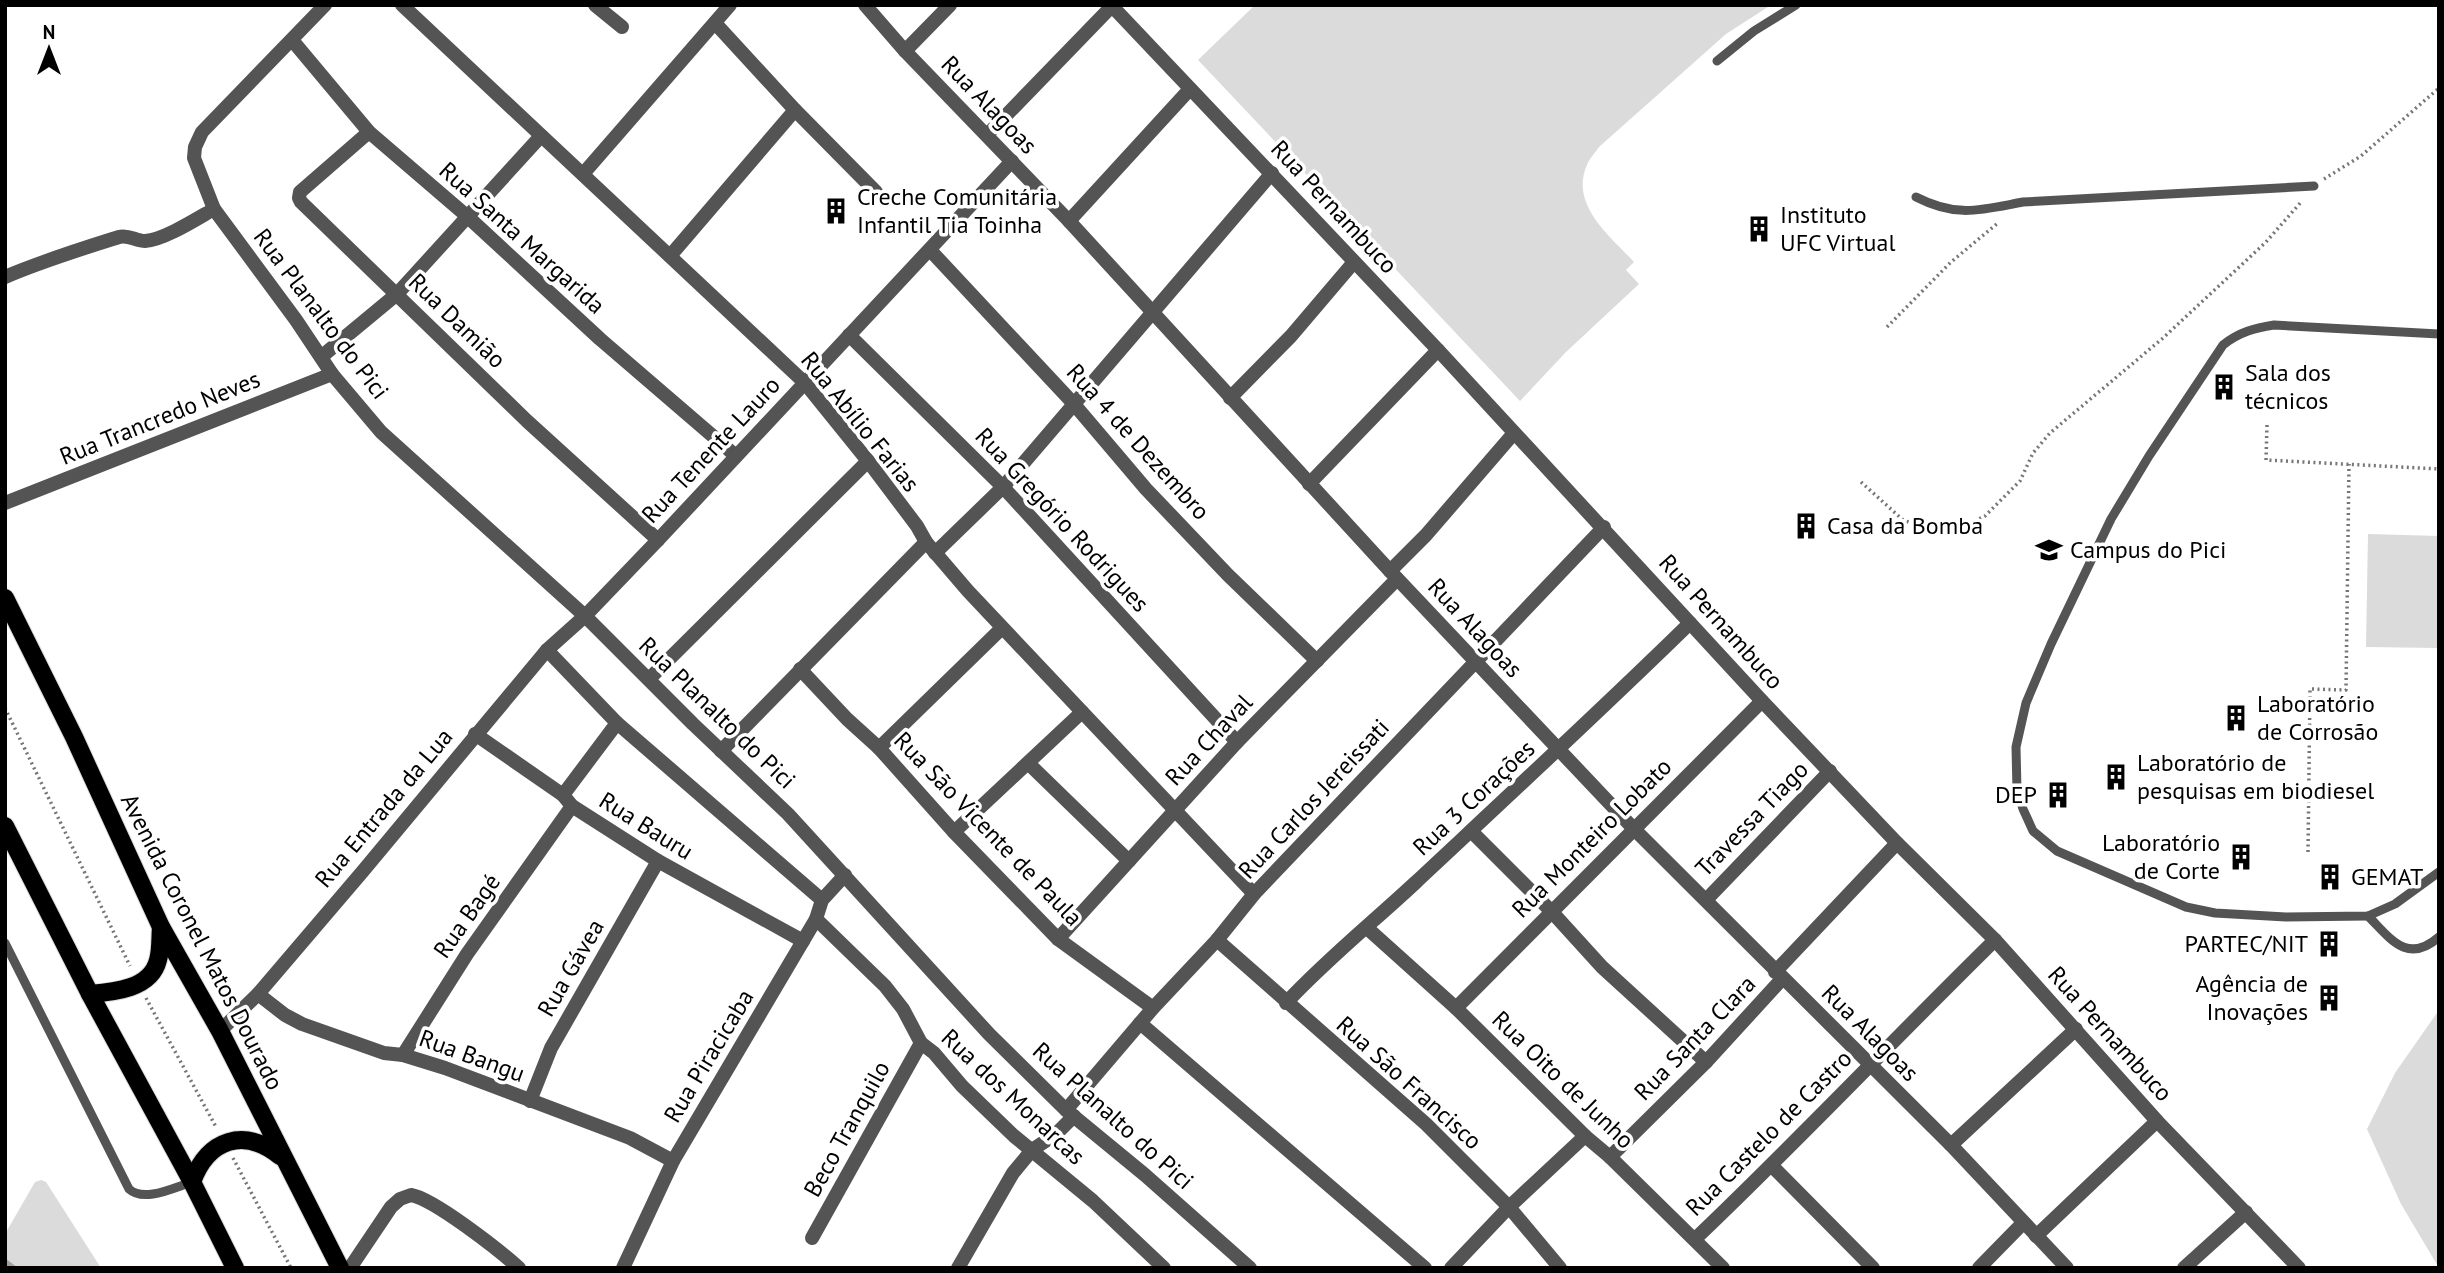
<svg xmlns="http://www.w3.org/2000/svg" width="2444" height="1273" viewBox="0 0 2444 1273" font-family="'PT Sans',sans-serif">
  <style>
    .green { fill: #dbdbdb }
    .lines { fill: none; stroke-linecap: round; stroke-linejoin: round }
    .stream { stroke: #a2a2a2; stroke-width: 6 }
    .primary-casing { stroke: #dbdbdb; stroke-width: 20 }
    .path { stroke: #767676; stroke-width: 3.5; stroke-dasharray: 2 3.5; stroke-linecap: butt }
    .service { stroke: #545454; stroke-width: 9 }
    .minor { stroke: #545454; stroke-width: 14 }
    .tertiary { stroke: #545454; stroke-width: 14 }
    .primary { stroke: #000; stroke-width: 18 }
    .labels { text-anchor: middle; stroke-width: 7; stroke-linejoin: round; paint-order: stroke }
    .street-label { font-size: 24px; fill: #000; stroke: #fff }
    .poi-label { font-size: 24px; fill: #000; stroke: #fff; text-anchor: start }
  </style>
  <rect width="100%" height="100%" fill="#fff"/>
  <!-- green -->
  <g class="green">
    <path d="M 1255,5 L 1771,5 L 1726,34 L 1599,147 C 1595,153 1589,159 1587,165 C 1569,205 1611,237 1634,262 L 1626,270 L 1639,284 L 1566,352 L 1520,401 L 1198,60 Z"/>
    <path d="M 2368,534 L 2439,536 L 2439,648 L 2366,647 Z"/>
    <path d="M 2439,1010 L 2439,1268 L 2401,1204 L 2367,1129 L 2395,1073 Z"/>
    <path d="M 41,1180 L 46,1182 L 101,1268 L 5,1268 L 5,1234 L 35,1182 Z"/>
  </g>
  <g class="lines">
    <!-- stream -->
    <path class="stream" d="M 5,1262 L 13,1268"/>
    <!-- primary casing -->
    <g class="primary-casing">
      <g id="primary">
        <path d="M 5,598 L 74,737 L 161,927 L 220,1031 L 340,1268"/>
        <path d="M 5,826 L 90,994 L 192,1182 L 235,1268"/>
        <path d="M 90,994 C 114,992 151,989 158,960 C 161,950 160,938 161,927"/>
        <path d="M 192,1182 C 208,1139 244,1127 280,1156"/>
      </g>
    </g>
    <!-- path -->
    <g class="path">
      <path d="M 2324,179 L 2361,156 L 2439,88"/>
      <path d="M 1887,327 L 1951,262 L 1998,223"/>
      <path d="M 2267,425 L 2266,460 L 2439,469"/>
      <path d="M 1861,482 L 1903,520 L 1933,531 L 1956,530 L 1985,516 L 2020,481 L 2033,453 L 2050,433 L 2163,338 L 2266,242 L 2302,201"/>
      <path d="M 5,708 L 130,966"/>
      <path d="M 2308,852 L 2310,689 L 2346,690 L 2349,464"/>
      <path d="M 146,998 L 216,1127"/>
      <path d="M 233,1158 L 291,1268"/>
    </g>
    <!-- service -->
    <g class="service">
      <path d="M 1717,61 L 1754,31 L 1796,5"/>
      <path d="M 1916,197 C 1957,218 1980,210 2023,202 L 2314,186"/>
      <path d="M 2439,334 L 2274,325 C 2255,328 2239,332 2223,345 L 2149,456 L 2111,519 L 2051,644 L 2026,703 L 2016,747 L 2017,790 L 2023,809 L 2033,831 L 2057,851 L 2186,907 L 2215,913 L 2286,917 L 2368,916 L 2395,904 L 2439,872"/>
      <path d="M 2368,916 C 2390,938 2407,965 2439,937"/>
      <path d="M 5,943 L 129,1189 C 144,1203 175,1187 192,1182"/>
    </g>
    <!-- minor -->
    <g class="minor">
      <path d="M 325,5 L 202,132 L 195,147 L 194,158 L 214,209 L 296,320 L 332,374 L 381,432 L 585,616 L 693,724 L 788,814 L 989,1034 L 1066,1110 L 1145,1175 L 1250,1268"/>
      <path d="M 402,5 L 805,383 L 868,461 L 917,526 L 926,542 L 968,591 L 1254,894"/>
      <path d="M 595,5 L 622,27"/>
      <path d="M 865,5 L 905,51 L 1069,221 L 1390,571 L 1633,828 L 1951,1145 L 2067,1268"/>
      <path d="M 715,23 L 795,110 L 876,192"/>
      <path d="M 292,40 L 369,132 L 468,217 L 600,339 L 736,456"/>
      <path d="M 905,51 L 950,5"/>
      <path d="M 369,132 L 300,192 L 299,198 L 301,202 L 527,421 L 658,540"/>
      <path d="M 987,135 L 1112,6"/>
      <path d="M 583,174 L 730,5"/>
      <path d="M 1069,221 L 1190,89"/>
      <path d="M 930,250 L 1073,403 L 1146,489 L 1228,575 L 1317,661"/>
      <path d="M 670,256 L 795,110"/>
      <path d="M 5,277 C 42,261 81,249 119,237 C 128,234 136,241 145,241 C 164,240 198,218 214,209"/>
      <path d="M 849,335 L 1003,487 L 1237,742"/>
      <path d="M 321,357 L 397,294 L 541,136"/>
      <path d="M 1230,398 L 1291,336 L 1354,262"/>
      <path d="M 1309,484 L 1438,350"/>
      <path d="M 5,503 L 332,374"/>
      <path d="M 935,553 L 1003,487 L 1272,173"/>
      <path d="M 1390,571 L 1426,535 L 1514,433"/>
      <path d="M 547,650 L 617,723 L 822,900"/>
      <path d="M 800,669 L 847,719 L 879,748 L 954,832 L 1058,939 L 1153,1008"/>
      <path d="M 649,679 L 868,461"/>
      <path d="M 475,734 L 563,795 L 572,806 L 658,861 L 803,941"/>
      <path d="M 879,748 L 1002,628"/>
      <path d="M 721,751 L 926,542"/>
      <path d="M 1029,764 L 1129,861"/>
      <path d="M 563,795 L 617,723"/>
      <path d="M 1471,831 L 1552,912 L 1602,967 L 1706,1062"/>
      <path d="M 954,832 L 1082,712"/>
      <path d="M 1707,899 L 1830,771"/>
      <path d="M 816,919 L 885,986 L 903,1009 L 921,1043 L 934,1053 L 962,1086 L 1014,1136 L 1093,1201 L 1164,1268"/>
      <path d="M 1367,928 L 1456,1008 L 1585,1136 L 1610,1157 L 1723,1268"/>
      <path d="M 1058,939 L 1237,742 L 1397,579"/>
      <path d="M 1217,940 L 1426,1124 L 1509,1207 L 1560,1268"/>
      <path d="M 1775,972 L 1897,843"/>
      <path d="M 258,994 L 285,1015 L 302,1024 L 384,1053 L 403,1055 L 445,1068 L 630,1138 L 673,1161"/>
      <path d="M 1286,1003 C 1326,960 1372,923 1415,883 C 1507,797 1600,711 1690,623"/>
      <path d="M 1456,1008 L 1762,701"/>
      <path d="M 1140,1023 L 1425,1268"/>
      <path d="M 220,1031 L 258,994 L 363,871 L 547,650 L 585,616 L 658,540 L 1012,161"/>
      <path d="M 403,1055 L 467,954 L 572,806"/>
      <path d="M 530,1101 L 551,1048 L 658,861"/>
      <path d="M 1066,1110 L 1153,1008 L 1217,940 L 1254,894 L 1604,527"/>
      <path d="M 1951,1145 L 2076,1029"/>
      <path d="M 1610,1157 L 1706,1062 L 1782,979"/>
      <path d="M 1772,1166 L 1873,1268"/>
      <path d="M 2036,1236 L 2157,1121"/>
      <path d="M 812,1238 L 921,1043"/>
      <path d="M 1695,1239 C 1797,1142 1894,1039 1995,940"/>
      <path d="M 350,1268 L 391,1207 L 400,1199 L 411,1195 C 434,1199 499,1250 519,1268"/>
      <path d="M 623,1268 L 673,1161 L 816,919 L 822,900 L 845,875"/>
      <path d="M 958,1268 L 1013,1173 L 1032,1150 L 1056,1134 L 1074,1116"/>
      <path d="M 1451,1268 L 1509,1207 L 1585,1136"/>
      <path d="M 1979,1268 L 2023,1223"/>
      <path d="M 2184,1268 L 2246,1212"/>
    </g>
    <!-- tertiary -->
    <path class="tertiary" d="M 1111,5 L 1438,350 L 1762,701 L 1897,843 L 1995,940 L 2157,1121 L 2299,1268"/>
    <!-- primary -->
    <use href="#primary" class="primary"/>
  </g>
  <!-- icons -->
  <defs>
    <g id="building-bare" transform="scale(2.1)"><path d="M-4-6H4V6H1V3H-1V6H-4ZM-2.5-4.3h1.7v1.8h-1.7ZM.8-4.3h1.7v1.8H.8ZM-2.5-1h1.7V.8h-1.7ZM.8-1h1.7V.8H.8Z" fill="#000" stroke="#fff" stroke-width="2.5" paint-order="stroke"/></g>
    <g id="university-bare" transform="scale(2.1)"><path d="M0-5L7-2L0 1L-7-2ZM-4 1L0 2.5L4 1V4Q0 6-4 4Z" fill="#000" stroke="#fff" stroke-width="2.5" paint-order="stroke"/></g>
  </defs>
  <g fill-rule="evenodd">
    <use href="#building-bare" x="836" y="211"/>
    <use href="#building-bare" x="1759" y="229"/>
    <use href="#building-bare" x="2224" y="387"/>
    <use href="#building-bare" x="1806" y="526"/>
    <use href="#university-bare" x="2049" y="550"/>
    <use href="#building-bare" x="2236" y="718"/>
    <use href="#building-bare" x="2116" y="777"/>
    <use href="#building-bare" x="2058" y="795"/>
    <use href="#building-bare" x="2241" y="857"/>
    <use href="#building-bare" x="2330" y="877"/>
    <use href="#building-bare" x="2329" y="944"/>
    <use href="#building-bare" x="2329" y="998"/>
  </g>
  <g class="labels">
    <!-- street labels -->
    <g class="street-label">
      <text transform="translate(989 105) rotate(46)" y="8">Rua Alagoas</text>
      <text transform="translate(1334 207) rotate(47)" y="8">Rua Pernambuco</text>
      <text transform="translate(522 238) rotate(42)" y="8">Rua Santa Margarida</text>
      <text transform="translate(321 314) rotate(53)" y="8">Rua Planalto do Pici</text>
      <text transform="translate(457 321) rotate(44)" y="8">Rua Damião</text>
      <text transform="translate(160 418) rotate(-22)" y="8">Rua Trancredo Neves</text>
      <text transform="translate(860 422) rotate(51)" y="8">Rua Abílio Farias</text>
      <text transform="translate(1138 442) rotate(48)" y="8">Rua 4 de Dezembro</text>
      <text transform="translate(711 450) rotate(-47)" y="8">Rua Tenente Lauro</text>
      <text transform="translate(1062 520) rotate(47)" y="8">Rua Gregório Rodrigues</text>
      <text transform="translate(1721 622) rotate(48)" y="8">Rua Pernambuco</text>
      <text transform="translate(1475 628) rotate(47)" y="8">Rua Alagoas</text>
      <text transform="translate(717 713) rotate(44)" y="8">Rua Planalto do Pici</text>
      <text transform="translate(1209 740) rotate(-47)" y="8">Rua Chaval</text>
      <text transform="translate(1474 798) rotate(-43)" y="8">Rua 3 Corações</text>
      <text transform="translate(1314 799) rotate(-47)" y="8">Rua Carlos Jereissati</text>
      <text transform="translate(384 808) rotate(-50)" y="8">Rua Entrada da Lua</text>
      <text transform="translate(1752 819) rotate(-46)" y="8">Travessa Tiago</text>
      <text transform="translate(646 826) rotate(32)" y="8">Rua Bauru</text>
      <text transform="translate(988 829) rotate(46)" y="8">Rua São Vicente de Paula</text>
      <text transform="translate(1592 838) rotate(-45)" y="8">Rua Monteiro Lobato</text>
      <text transform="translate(467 916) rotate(-55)" y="8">Rua Bagé</text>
      <text transform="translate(202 942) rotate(63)" y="8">Avenida Coronel Matos Dourado</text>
      <text transform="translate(571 968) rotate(-60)" y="8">Rua Gávea</text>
      <text transform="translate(1870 1033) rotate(45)" y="8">Rua Alagoas</text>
      <text transform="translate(2110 1034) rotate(48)" y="8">Rua Pernambuco</text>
      <text transform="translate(1695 1038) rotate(-46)" y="8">Rua Santa Clara</text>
      <text transform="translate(472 1056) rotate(20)" y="8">Rua Bangu</text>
      <text transform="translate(709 1056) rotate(-59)" y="8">Rua Piracicaba</text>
      <text transform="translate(1563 1080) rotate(44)" y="8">Rua Oito de Junho</text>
      <text transform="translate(1409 1083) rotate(42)" y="8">Rua São Francisco</text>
      <text transform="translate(1013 1097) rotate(43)" y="8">Rua dos Monarcas</text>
      <text transform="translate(1113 1116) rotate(42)" y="8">Rua Planalto do Pici</text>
      <text transform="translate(847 1129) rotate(-61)" y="8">Beco Tranquilo</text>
      <text transform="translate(1769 1133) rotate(-45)" y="8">Rua Castelo de Castro</text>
    </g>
    <!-- poi labels -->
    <g class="poi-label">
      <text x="857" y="205">Creche Comunitária<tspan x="857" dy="28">Infantil Tia Toinha</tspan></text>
      <text x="1780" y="223">Instituto<tspan x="1780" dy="28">UFC Virtual</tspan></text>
      <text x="2245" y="381">Sala dos<tspan x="2245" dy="28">técnicos</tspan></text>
      <text x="1827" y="534">Casa da Bomba</text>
      <text x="2070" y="558">Campus do Pici</text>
      <text x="2257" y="712">Laboratório<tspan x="2257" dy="28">de Corrosão</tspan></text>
      <text x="2137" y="771">Laboratório de<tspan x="2137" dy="28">pesquisas em biodiesel</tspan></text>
      <text x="2037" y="803" text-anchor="end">DEP</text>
      <text x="2220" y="851" text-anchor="end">Laboratório<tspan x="2220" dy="28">de Corte</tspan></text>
      <text x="2351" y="885">GEMAT</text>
      <text x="2308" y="952" text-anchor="end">PARTEC/NIT</text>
      <text x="2308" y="992" text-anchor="end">Agência de<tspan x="2308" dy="28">Inovações</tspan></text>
    </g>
  </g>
  <!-- border -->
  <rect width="2444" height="1273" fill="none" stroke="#000000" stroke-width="14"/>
  <!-- north arrow -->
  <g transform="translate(49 49)" stroke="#ffffff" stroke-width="5" paint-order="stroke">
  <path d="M0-5L12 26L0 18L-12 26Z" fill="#000000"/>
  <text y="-10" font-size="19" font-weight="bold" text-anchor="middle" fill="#000000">N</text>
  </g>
</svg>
